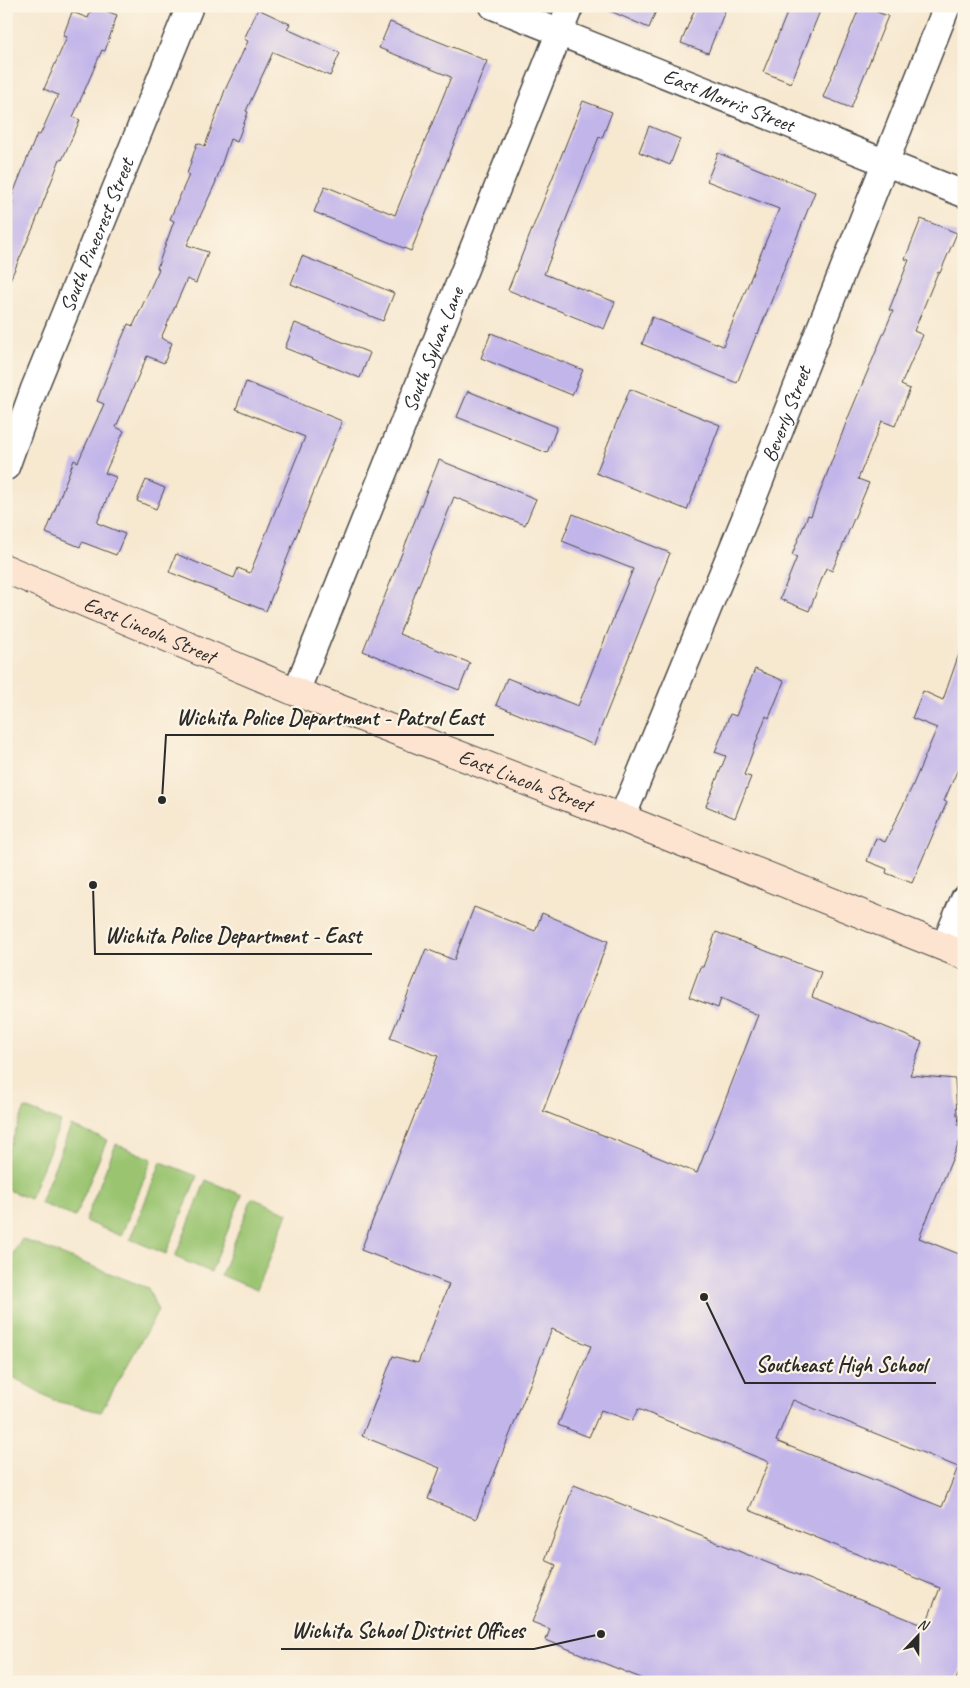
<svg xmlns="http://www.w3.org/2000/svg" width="970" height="1688" viewBox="0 0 970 1688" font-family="Caveat,sans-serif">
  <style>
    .green { fill: #9ac470; stroke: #62784e }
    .building { fill: #c2b5ea; fill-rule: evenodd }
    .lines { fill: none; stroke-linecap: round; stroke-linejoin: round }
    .street-casing { stroke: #4a4744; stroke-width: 29 }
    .secondary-casing { stroke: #4a4744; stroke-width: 30 }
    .street { stroke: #fff; stroke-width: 26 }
    .secondary { stroke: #fde4d0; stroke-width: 28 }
    .labels { text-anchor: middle; stroke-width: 4.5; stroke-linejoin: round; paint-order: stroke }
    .street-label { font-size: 21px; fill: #2b2b2b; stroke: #fcf5e5 }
    .leader { fill: none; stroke: #2b2b2b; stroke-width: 2 }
    .callout-dot { fill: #2b2b2b; stroke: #fcf5e5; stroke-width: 2 }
    .callout-label { font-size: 22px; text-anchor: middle; font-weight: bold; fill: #2b2b2b; stroke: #fcf5e5; stroke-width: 4.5; stroke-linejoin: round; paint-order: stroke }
  </style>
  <rect width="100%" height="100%" fill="#fcf5e5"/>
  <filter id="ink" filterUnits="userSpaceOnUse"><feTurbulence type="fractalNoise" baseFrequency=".02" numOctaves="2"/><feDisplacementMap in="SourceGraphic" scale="10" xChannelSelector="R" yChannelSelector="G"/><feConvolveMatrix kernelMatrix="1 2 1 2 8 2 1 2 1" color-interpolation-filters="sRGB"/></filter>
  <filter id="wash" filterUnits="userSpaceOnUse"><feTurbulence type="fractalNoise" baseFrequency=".0096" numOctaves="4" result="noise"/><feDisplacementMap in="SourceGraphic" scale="20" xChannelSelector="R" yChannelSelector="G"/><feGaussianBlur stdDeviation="1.12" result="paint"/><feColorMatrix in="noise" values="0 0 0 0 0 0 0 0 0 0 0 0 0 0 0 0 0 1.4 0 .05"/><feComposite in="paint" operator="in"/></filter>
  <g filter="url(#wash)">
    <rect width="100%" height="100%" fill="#f7e8d0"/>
    <!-- green -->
    <g class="green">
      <path d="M 25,1108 L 61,1122 L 30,1199 L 6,1189 L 6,1155 Z"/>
      <path d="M 71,1126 L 107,1140 L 75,1217 L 40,1203 Z"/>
      <path d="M 116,1144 L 152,1159 L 121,1236 L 85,1221 Z"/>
      <path d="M 161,1162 L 197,1176 L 166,1254 L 130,1239 Z"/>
      <path d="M 206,1180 L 242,1195 L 211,1272 L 175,1257 Z"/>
      <path d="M 252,1198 L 288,1213 L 257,1290 L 221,1275 Z"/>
      <path d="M 22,1239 L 148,1288 L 158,1311 L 101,1412 L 55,1401 L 11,1376 L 6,1370 L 6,1265 Z"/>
    </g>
    <g id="blocks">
      <!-- building -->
      <g class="building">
        <path d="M 93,6 L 117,15 L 105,51 L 102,50 L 73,117 L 80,120 L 62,160 L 60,159 L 34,226 L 6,289 L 6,216 L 13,202 L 10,201 L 37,134 L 40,135 L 58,95 L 44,89 L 67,37 L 63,36 L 72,12 L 88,18 Z"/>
        <path d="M 599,6 L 658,6 L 649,28 Z"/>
        <path d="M 696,6 L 727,6 L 708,53 L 681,43 Z"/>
        <path d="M 790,6 L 822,6 L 791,83 L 763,72 Z"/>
        <path d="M 860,6 L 888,16 L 851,108 L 823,97 Z"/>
        <path d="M 258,9 L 290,24 L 287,29 L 340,53 L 330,76 L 273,52 L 246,111 L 248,112 L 237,142 L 230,139 L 215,184 L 187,245 L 208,252 L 196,283 L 187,279 L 161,338 L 172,343 L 164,363 L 147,356 L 116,427 L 124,431 L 105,473 L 116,477 L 97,523 L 125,534 L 116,555 L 82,542 L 80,547 L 46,533 L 74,460 L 78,462 L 104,404 L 97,401 L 115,354 L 128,324 L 133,326 L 159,269 L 157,268 L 174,221 L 170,219 L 189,175 L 187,174 L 197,143 L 205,146 L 225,90 L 248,41 L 244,39 Z"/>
        <path d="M 390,22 L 487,61 L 411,251 L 314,212 L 325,186 L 395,215 L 451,77 L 379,48 Z"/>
        <path d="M 583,101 L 612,112 L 602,138 L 599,137 L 544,274 L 615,302 L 604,329 L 508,290 Z"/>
        <path d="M 649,126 L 680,139 L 670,165 L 639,152 Z"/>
        <path d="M 718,153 L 815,192 L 758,334 L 757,333 L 737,383 L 642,344 L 652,317 L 723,346 L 779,209 L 707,181 Z"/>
        <path d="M 921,219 L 957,233 L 940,273 L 938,272 L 914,331 L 923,335 L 901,385 L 910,389 L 895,426 L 882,421 L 858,479 L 869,483 L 832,571 L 826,568 L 809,611 L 780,599 L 797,557 L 792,555 L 808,515 L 811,516 L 848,418 L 893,311 L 889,310 L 909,260 L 905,259 Z"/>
        <path d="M 302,256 L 394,293 L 383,321 L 291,284 Z"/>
        <path d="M 295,323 L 370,353 L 360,378 L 285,348 Z"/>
        <path d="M 491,333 L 583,370 L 572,395 L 481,358 Z"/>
        <path d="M 246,382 L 342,421 L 266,611 L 169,572 L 176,554 L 234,578 L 238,568 L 250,573 L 305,437 L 236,409 Z"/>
        <path d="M 630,389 L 720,425 L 687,510 L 596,473 Z"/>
        <path d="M 468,391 L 557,427 L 547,453 L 457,417 Z"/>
        <path d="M 439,460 L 536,499 L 525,525 L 454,497 L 399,634 L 470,663 L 459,690 L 363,651 Z"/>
        <path d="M 146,480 L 165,488 L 156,509 L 137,501 Z"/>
        <path d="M 573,514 L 670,553 L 594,745 L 496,705 L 507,678 L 578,706 L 633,569 L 562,541 Z"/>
        <path d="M 961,648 L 964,649 L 964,755 L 944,801 L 947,802 L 912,883 L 886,873 L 887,869 L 867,861 L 876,838 L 885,842 L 912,787 L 937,728 L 912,718 L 923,691 L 943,700 Z"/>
        <path d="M 755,669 L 784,681 L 769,718 L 766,716 L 744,775 L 751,777 L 735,818 L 706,806 L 726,756 L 715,752 L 730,714 L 736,716 Z"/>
        <path d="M 474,907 L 535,931 L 542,913 L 608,941 L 543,1111 L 697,1173 L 758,1015 L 721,998 L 718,1008 L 689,997 L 700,967 L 703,967 L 716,932 L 821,972 L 812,997 L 922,1042 L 910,1075 L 955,1079 L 957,1115 L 959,1116 L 958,1125 L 964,1128 L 964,1131 L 919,1238 L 964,1256 L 964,1661 L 955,1682 L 651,1682 L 546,1640 L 550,1629 L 532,1622 L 556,1565 L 545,1560 L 574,1485 L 925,1626 L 940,1588 L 749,1510 L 769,1462 L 638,1409 L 632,1421 L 601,1410 L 589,1437 L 558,1425 L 591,1346 L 552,1329 L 476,1519 L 428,1499 L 440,1468 L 362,1436 L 393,1356 L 418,1363 L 449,1284 L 361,1250 L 438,1056 L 390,1038 L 426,949 L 454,960 ZM 793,1400 L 958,1467 L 942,1507 L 776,1441 Z"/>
      </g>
    </g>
  </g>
  <g filter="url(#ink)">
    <use href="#blocks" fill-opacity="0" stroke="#4a4744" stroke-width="1"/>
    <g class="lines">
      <!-- street casing -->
      <g class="street-casing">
        <g id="street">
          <path id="s1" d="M 493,6 L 964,194"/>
          <path id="s2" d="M 6,467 L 34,389 L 190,6"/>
          <path id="s3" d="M 296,692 L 570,6"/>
          <path id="s4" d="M 622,818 L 750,506 L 947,6"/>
          <path d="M 944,947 L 964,899"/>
        </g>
      </g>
      <!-- secondary casing -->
      <g class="secondary-casing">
        <g id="secondary">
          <path id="s5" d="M 6,569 L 296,692 L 622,818 L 964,955"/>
        </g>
      </g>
      <!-- street -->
      <use href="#street" class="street"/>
      <!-- secondary -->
      <use href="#secondary" class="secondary"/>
    </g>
  </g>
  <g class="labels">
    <!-- street labels -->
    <g class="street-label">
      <text dy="7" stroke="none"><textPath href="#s1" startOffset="254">East Morris Street</textPath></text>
      <text dy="7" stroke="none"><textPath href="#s2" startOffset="249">South Pinecrest Street</textPath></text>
      <text dy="7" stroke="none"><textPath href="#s3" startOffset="369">South Sylvan Lane</textPath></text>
      <text dy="7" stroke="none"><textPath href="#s4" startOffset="436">Beverly Street</textPath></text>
      <text dy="7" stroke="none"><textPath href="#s5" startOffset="156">East Lincoln Street</textPath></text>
      <text dy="7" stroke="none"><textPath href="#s5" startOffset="561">East Lincoln Street</textPath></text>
    </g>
  </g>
  <!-- callouts -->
  <path class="leader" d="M162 800L166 735H494M93 885L95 954H372M704 1297L745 1383H936M601 1634L534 1649H281"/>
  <g class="callout-dot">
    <circle cx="162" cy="800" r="5"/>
    <circle cx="93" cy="885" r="5"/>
    <circle cx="704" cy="1297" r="5"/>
    <circle cx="601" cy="1634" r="5"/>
  </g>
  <g class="callout-label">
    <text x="330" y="725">Wichita Police Department - Patrol East</text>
    <text x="233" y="943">Wichita Police Department - East</text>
    <text x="841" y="1372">Southeast High School</text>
    <text x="408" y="1638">Wichita School District Offices</text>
  </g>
  <!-- margin -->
  <rect width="970" height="1688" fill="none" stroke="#fcf5e5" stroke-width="25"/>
  <!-- north arrow -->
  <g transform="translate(918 1636) rotate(22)" stroke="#fcf5e5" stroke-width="4" paint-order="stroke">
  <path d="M0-4L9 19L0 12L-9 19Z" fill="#2b2b2b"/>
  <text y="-8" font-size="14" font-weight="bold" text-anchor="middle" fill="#2b2b2b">N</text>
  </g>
</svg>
